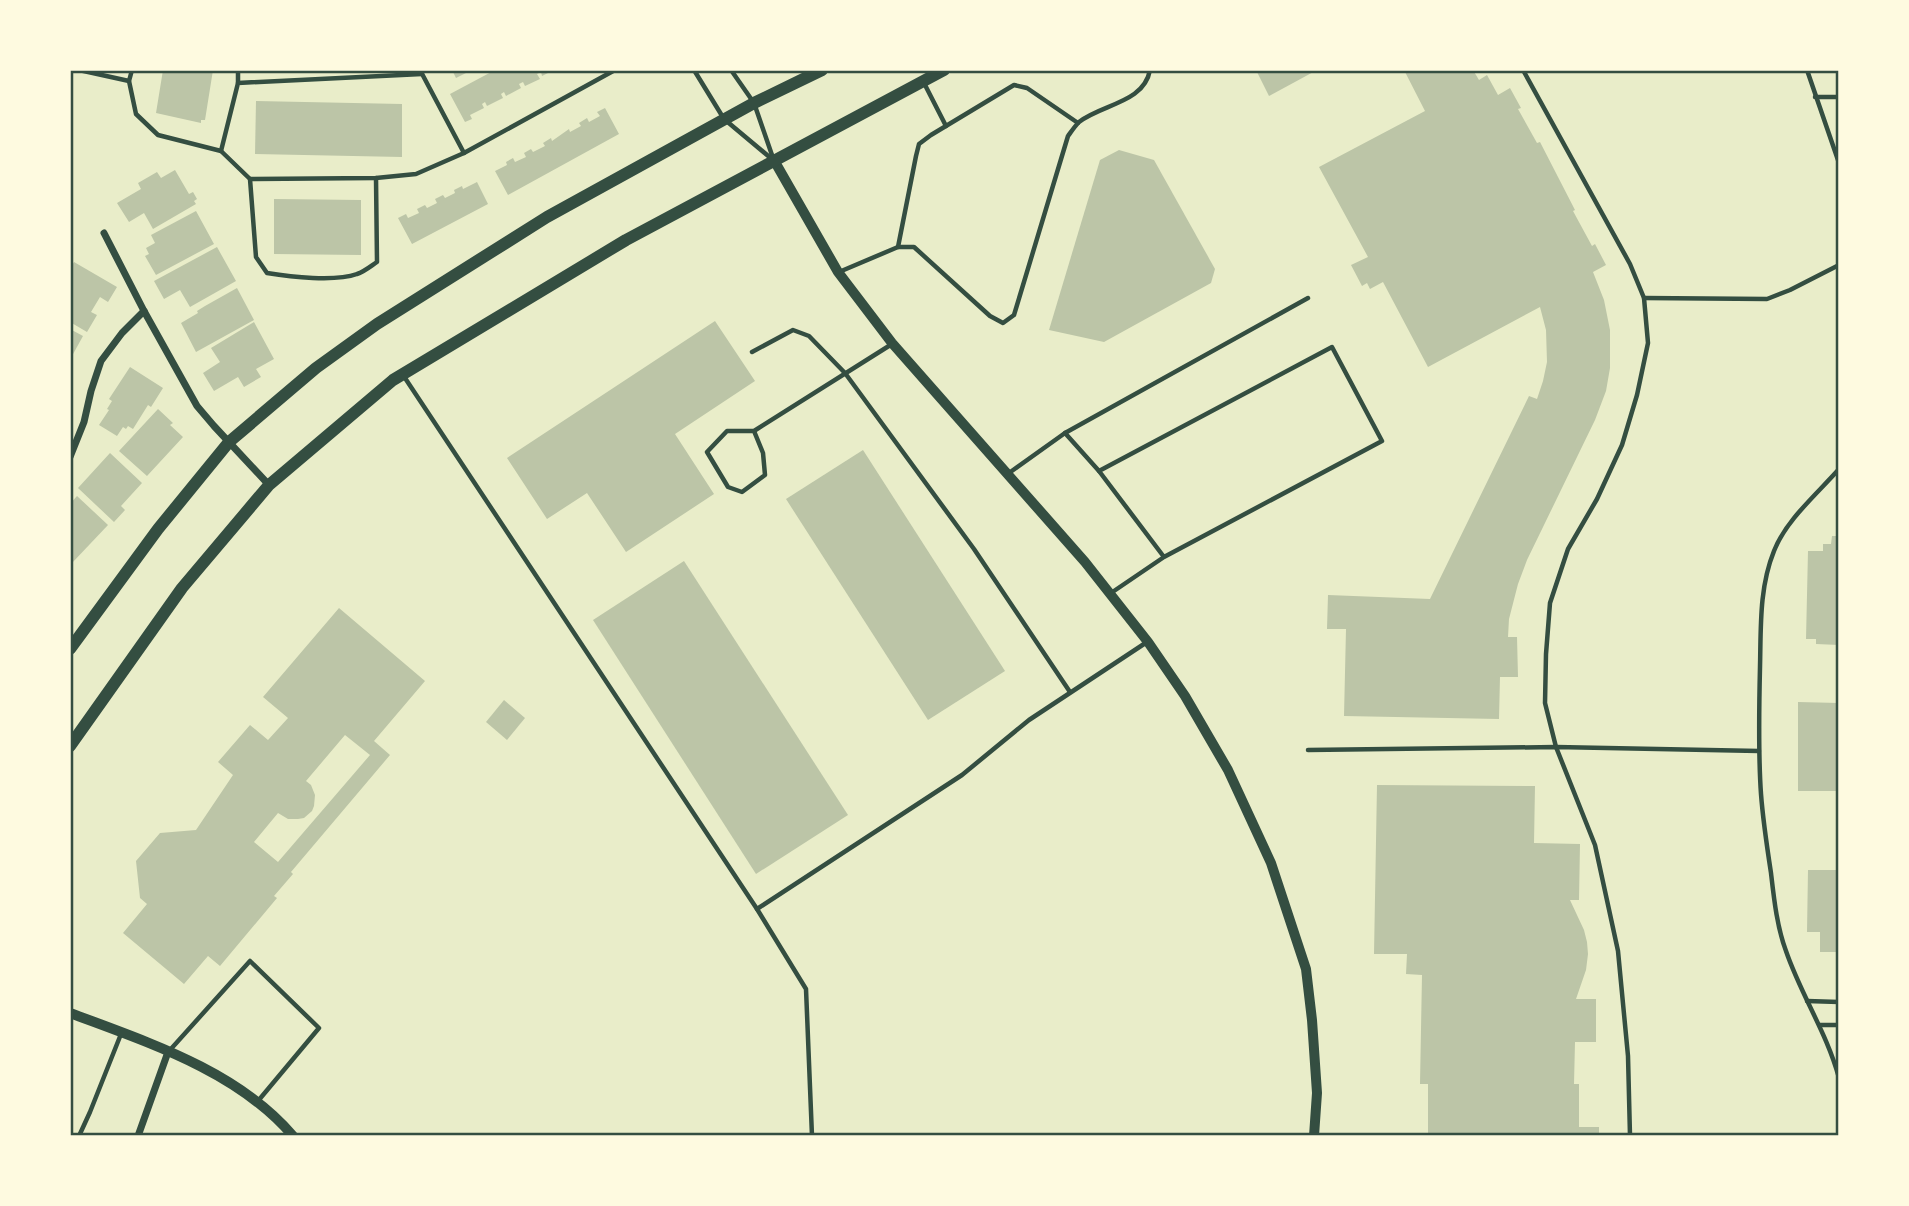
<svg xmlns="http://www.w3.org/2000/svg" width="1909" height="1206" viewBox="0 0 1909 1206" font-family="'Space Grotesk',sans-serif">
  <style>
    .building { fill: #bcc5a7; fill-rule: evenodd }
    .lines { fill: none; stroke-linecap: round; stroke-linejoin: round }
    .service { stroke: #344e41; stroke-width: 4.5 }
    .minor { stroke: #344e41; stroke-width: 7 }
    .tertiary { stroke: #344e41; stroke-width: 10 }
    .secondary { stroke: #344e41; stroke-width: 12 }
    .neatline { fill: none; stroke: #344e41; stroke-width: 2.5 }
  </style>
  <rect width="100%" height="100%" fill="#e9edc9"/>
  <!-- building -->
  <g class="building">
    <path d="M 163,70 L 213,70 L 205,120 L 201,120 L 201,123 L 156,113 Z"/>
    <path d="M 452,70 L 472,70 L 456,78 Z"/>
    <path d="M 495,70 L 554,70 L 542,76 L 541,72 L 537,74 L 540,79 L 525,86 L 523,82 L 519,84 L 521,88 L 506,96 L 504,92 L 501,94 L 503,98 L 487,106 L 485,102 L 482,104 L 484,108 L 470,115 L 472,119 L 465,122 L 450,94 Z"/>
    <path d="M 1256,70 L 1317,70 L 1269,96 Z"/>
    <path d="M 1404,70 L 1473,70 L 1479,80 L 1487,75 L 1498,95 L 1510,88 L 1521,108 L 1518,109 L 1537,143 L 1540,142 L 1575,210 L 1573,211 L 1592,246 L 1595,244 L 1606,265 L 1593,272 L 1604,300 L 1610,330 L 1610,368 L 1606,391 L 1595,420 L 1527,560 L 1518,584 L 1509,619 L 1508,637 L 1517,637 L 1518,677 L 1500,677 L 1499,719 L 1344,716 L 1346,629 L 1327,629 L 1328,595 L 1430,599 L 1529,396 L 1537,399 L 1543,381 L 1547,362 L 1546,330 L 1540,307 L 1428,367 L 1383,282 L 1370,289 L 1367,283 L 1362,286 L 1351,265 L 1368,257 L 1319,167 L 1425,111 Z"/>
    <path d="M 256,101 L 402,104 L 402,157 L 255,154 Z"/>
    <path d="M 605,108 L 619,134 L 508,195 L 495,171 L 507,165 L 506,162 L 513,158 L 515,162 L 526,157 L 524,153 L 531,149 L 533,152 L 545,146 L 543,143 L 551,138 L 552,141 L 569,129 L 570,132 L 581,126 L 579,123 L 587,118 L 589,122 L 600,116 L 597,112 Z"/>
    <path d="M 1119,150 L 1154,160 L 1215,269 L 1211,283 L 1104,342 L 1049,330 L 1100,160 Z"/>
    <path d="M 175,170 L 189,194 L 193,192 L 197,199 L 194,201 L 196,204 L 153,229 L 144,213 L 129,222 L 117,203 L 141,189 L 138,183 L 157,172 L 161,178 Z"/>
    <path d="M 477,182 L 488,204 L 412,244 L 398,218 L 406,214 L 408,218 L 419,213 L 417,209 L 425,205 L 427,208 L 437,203 L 435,199 L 443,195 L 445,198 L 455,193 L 454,190 L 462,186 L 463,189 Z"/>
    <path d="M 274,199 L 361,200 L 361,255 L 274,254 Z"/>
    <path d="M 196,211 L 214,244 L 156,275 L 145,256 L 149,254 L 146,248 L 155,243 L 151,235 Z"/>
    <path d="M 217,247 L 236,281 L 190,307 L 180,290 L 164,299 L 154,281 Z"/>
    <path d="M 74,262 L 117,287 L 108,302 L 100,297 L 91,312 L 97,315 L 87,332 L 70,322 L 70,269 Z"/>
    <path d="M 237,288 L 254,320 L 196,352 L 181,323 L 198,313 L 197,311 L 205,306 Z"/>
    <path d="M 715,321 L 755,381 L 675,434 L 714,494 L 626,552 L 587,493 L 547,519 L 507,458 Z"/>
    <path d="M 254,322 L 274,359 L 256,369 L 261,377 L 244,387 L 238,377 L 214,391 L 203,373 L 220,362 L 211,348 Z"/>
    <path d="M 70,329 L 83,336 L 72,356 L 70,355 Z"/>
    <path d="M 130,367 L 163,388 L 151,407 L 148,405 L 133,429 L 128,426 L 126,429 L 123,427 L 117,436 L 99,425 L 109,410 L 107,409 L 112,401 L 109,399 Z"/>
    <path d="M 158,409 L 173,423 L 170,425 L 183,437 L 147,476 L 119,451 Z"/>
    <path d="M 863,450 L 1005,671 L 928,720 L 786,499 Z"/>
    <path d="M 110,453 L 142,483 L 121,506 L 125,510 L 114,522 L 78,488 Z"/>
    <path d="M 77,496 L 108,525 L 72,563 L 70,560 L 70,504 Z"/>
    <path d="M 1832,536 L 1839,536 L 1839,645 L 1816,644 L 1816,639 L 1806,639 L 1808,551 L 1823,551 L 1823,544 L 1831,544 Z"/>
    <path d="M 684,561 L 848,815 L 756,874 L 593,620 Z"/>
    <path d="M 339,608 L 425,681 L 374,741 L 390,755 L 291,872 L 293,874 L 274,896 L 277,898 L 220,966 L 208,956 L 184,984 L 123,933 L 147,904 L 140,898 L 136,861 L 160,833 L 196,830 L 233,775 L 218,762 L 250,725 L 268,740 L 288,718 L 263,697 ZM 345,735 L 370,755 L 278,862 L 254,842 L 278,813 L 288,819 L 298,819 L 304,818 L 312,811 L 314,806 L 315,795 L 311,785 L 306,781 Z"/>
    <path d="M 504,700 L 525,718 L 507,740 L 486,722 Z"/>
    <path d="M 1798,702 L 1839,703 L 1839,791 L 1798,791 Z"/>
    <path d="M 1377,785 L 1535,786 L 1534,843 L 1580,844 L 1579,900 L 1570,900 L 1584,930 L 1587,942 L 1588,954 L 1586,970 L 1576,999 L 1596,999 L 1596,1042 L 1575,1042 L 1574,1084 L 1579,1084 L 1579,1127 L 1599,1127 L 1599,1136 L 1428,1136 L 1428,1084 L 1420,1084 L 1422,975 L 1406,974 L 1407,954 L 1374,954 Z"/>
    <path d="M 1808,870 L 1839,870 L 1839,952 L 1820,952 L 1820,932 L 1807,932 Z"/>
  </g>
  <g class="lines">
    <!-- service -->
    <g class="service">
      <path d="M 79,70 L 129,81"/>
      <path d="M 132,70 L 129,81 L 136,114 L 158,135 L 221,151 L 250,179 L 256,257 L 267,273 C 291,277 335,282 357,274 C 364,272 371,266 377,262 L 376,178"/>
      <path d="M 238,70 L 238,83"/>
      <path d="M 420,70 L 464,153"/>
      <path d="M 694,70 L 724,119 L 773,160"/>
      <path d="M 731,70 L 754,103 L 773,158"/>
      <path d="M 1523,70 L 1630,264 L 1644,298 L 1648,343 L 1637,395 L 1622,445 L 1597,499 L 1568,549 L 1550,603 L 1546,654 L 1545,703 L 1556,747 L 1595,845 L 1618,951 L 1628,1056 L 1630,1136"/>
      <path d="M 1807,70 L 1839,163"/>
      <path d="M 924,83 L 946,126"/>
      <path d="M 1815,97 L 1839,97"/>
      <path d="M 221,151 L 238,83 L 422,74"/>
      <path d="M 250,179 L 376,178 L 416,174 L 464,153 L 615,70"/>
      <path d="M 898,247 L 916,156 L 919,144 L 931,135 L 1014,85 L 1027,88 L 1078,123"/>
      <path d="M 839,272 L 898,247 L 914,247 L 990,316 L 1003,323 L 1014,315 L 1068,136 C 1071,132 1075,126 1079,122 C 1102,104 1144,103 1150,70"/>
      <path d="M 1644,298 L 1767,299 L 1790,290 L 1839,265"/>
      <path d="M 752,352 L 793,330 L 809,336 L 845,373 L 974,549 L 1070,692"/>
      <path d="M 403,375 L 757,909 L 806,989 L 812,1136"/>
      <path d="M 754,431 L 763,453 L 765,475 L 742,492 L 728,487 L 707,452 L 727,431 L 754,431 L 892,344"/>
      <path d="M 1839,469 C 1817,494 1786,520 1774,551 C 1759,588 1761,628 1760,667 C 1759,709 1758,752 1761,794 C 1763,821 1767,847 1771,873 C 1774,899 1777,927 1786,951 C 1801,995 1827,1033 1839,1078"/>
      <path d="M 1099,471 L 1065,433 L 1308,298"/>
      <path d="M 1009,473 L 1065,433"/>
      <path d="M 1111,593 L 1164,557 L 1382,441 L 1332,347 L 1099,471 L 1164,557"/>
      <path d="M 1308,750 L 1556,747 L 1759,751"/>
      <path d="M 757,909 L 962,775 L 1029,720 L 1147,642"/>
      <path d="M 1807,1001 L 1839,1002"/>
      <path d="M 1820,1025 L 1839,1025"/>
      <path d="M 170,1050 L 250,961 L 319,1028 L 258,1101"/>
      <path d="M 79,1136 L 90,1112 L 121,1034"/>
    </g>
    <!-- minor -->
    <g class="minor">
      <path d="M 104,233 L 144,311 L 197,406 L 214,426 L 269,485"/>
      <path d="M 70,457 L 84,422 L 91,391 L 101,361 L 122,333 L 144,311"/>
      <path d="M 138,1136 L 168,1052"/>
    </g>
    <!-- tertiary -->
    <g class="tertiary">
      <path d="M 775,162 L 838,272 L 892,343 L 1085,562 L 1148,642 L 1185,696 L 1228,770 L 1271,863 L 1306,969 L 1312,1020 L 1317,1093 L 1314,1136"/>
      <path d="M 70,1013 C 147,1042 238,1071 293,1136"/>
    </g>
    <!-- secondary -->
    <g class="secondary">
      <path d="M 70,649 L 158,529 L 229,442 L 316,368 L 377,324 L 547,217 L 754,103 L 822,70"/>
      <path d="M 70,746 L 182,588 L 269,485 L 393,380 L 626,240 L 944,70"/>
    </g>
  </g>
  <!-- border -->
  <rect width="1909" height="1206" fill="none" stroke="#fefae0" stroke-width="144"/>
  <rect x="72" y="72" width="1765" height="1062" class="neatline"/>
</svg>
